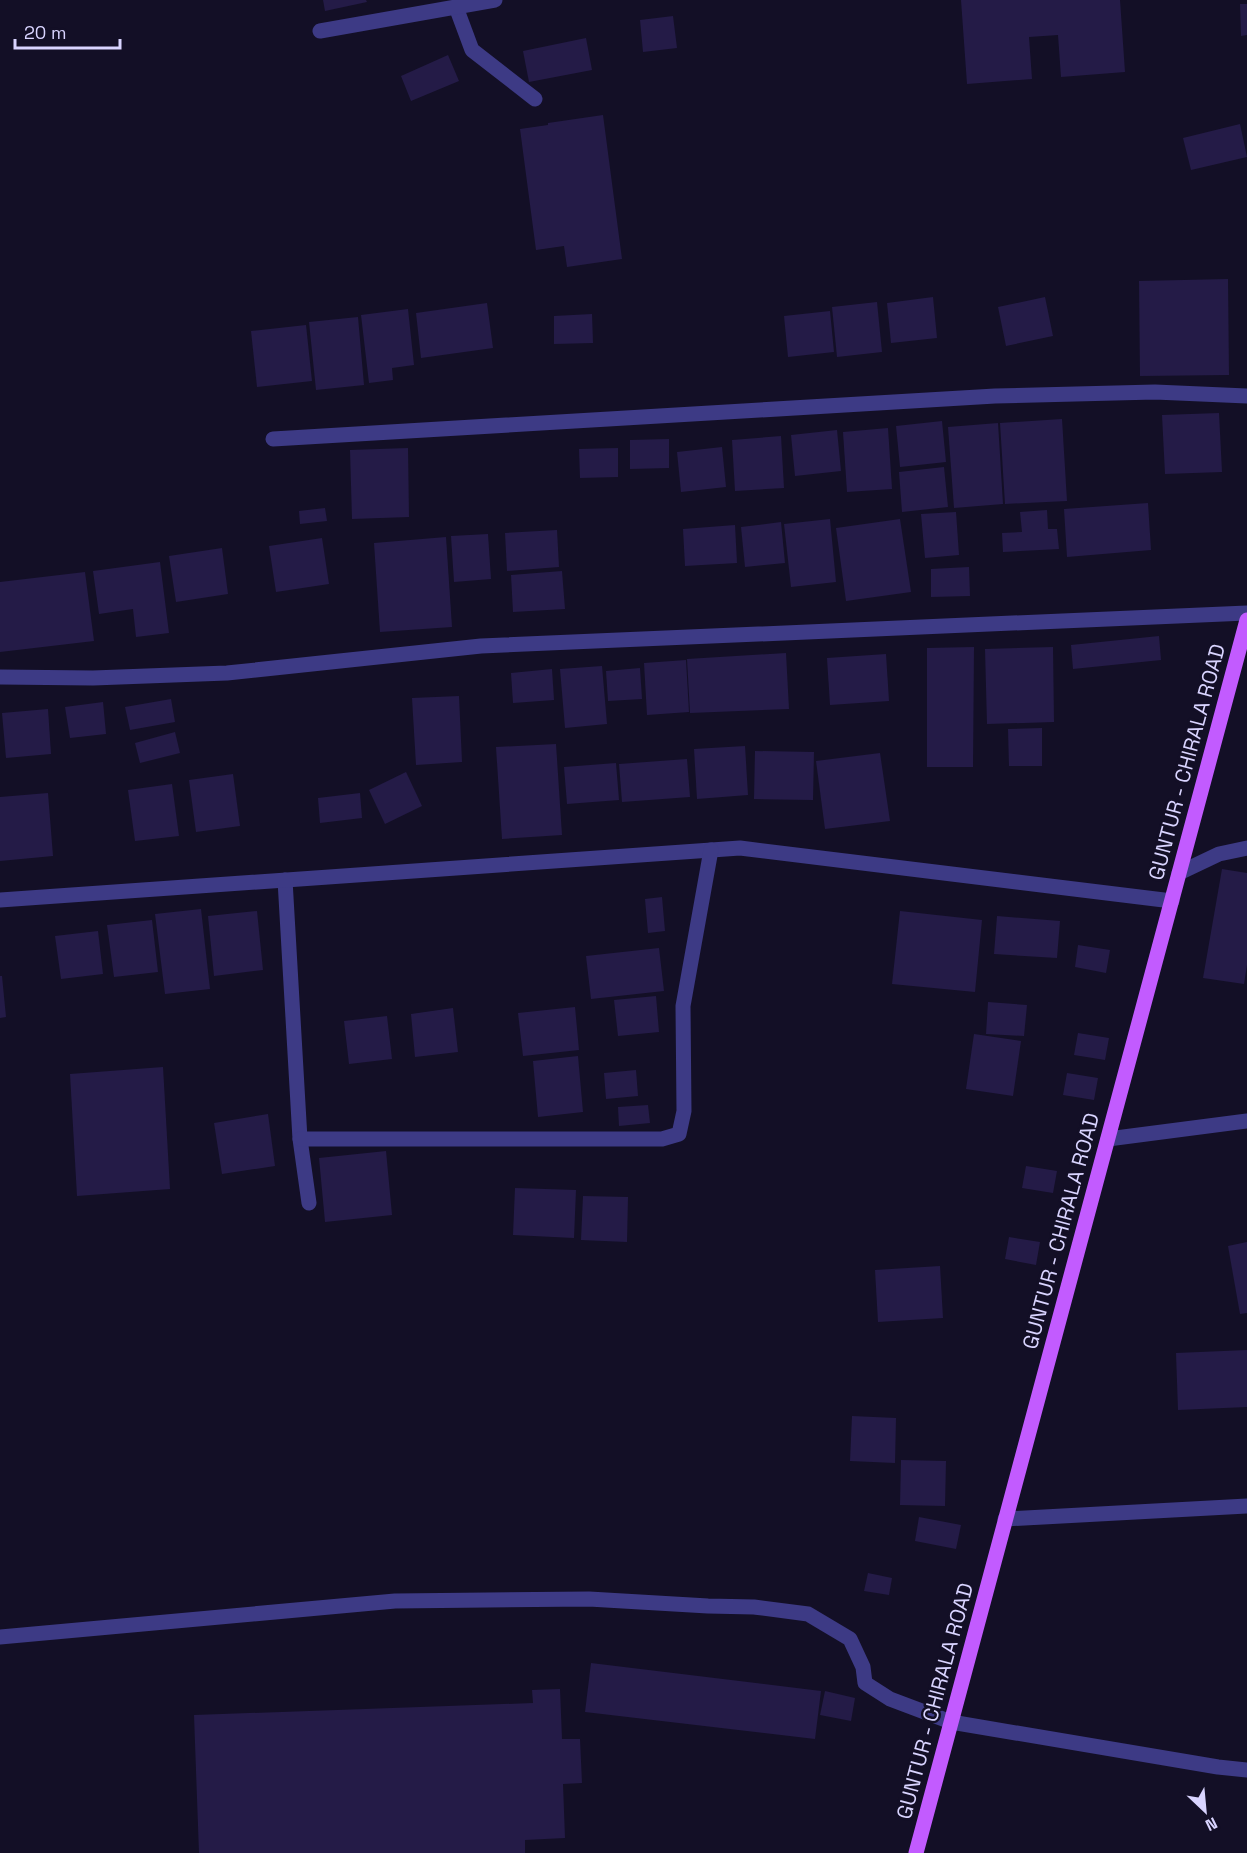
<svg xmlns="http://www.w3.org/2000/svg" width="1247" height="1853" viewBox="0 0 1247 1853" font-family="'Space Grotesk',sans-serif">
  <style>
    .building { fill: #241b47 }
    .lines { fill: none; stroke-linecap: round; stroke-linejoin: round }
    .minor { stroke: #3d3a85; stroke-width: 15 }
    .tertiary { stroke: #3d3a85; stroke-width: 15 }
    .primary { stroke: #c25bff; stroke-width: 15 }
    .labels { text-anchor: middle; stroke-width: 5; stroke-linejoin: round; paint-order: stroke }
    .street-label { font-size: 21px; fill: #d9d4ff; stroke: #130f26 }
  </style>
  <rect width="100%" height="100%" fill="#130f26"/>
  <!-- building -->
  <g class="building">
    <path d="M 323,0 L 366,0 L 367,2 L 325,11 Z"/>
    <path d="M 961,0 L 1120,0 L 1125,72 L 1061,77 L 1058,35 L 1029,37 L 1032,79 L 967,84 Z"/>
    <path d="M 1240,4 L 1247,4 L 1247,35 L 1241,36 Z"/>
    <path d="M 673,16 L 677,48 L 643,52 L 640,20 Z"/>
    <path d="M 586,38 L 592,70 L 529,82 L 523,51 Z"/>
    <path d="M 448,55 L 459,81 L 411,101 L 401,76 Z"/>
    <path d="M 603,115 L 622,259 L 567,267 L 564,246 L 536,250 L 520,129 L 548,125 L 548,123 Z"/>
    <path d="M 1240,124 L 1247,157 L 1191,170 L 1183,138 Z"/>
    <path d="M 1228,279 L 1229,375 L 1140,376 L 1139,281 Z"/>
    <path d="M 933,297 L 937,338 L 891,343 L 887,303 Z"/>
    <path d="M 1045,297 L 1053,336 L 1006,346 L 998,307 Z"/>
    <path d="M 877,302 L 882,352 L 837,357 L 832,307 Z"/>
    <path d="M 487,303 L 493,348 L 421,358 L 416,313 Z"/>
    <path d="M 408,309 L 414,365 L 392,368 L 393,380 L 369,383 L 361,315 Z"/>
    <path d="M 830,311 L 834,352 L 788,357 L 784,316 Z"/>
    <path d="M 592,314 L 593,343 L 554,344 L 554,316 Z"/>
    <path d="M 358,317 L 364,385 L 316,390 L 309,322 Z"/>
    <path d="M 306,325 L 312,381 L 257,387 L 251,331 Z"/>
    <path d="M 1219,413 L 1222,472 L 1165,474 L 1162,415 Z"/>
    <path d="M 1062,419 L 1067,501 L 1005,504 L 1000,423 Z"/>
    <path d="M 942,421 L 946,462 L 900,467 L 896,426 Z"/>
    <path d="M 998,423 L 1003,504 L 954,508 L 948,427 Z"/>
    <path d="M 888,428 L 892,489 L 847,492 L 843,432 Z"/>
    <path d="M 837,430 L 841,471 L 795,476 L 791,435 Z"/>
    <path d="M 781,436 L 784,488 L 735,491 L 732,440 Z"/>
    <path d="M 669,439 L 669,468 L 630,469 L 630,440 Z"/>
    <path d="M 722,447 L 726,487 L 681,492 L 677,452 Z"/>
    <path d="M 408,448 L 409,517 L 352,519 L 350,450 Z"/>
    <path d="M 618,448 L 618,477 L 580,478 L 579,449 Z"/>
    <path d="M 944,467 L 948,507 L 902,512 L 899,472 Z"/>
    <path d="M 1148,503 L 1151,550 L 1067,557 L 1064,509 Z"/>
    <path d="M 325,508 L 327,521 L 300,524 L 299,511 Z"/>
    <path d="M 1047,510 L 1048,529 L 1057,529 L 1059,549 L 1003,552 L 1002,533 L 1022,532 L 1020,512 Z"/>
    <path d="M 956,512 L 959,555 L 925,558 L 921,514 Z"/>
    <path d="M 830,519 L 836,582 L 791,587 L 784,524 Z"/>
    <path d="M 900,519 L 911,592 L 846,601 L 836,528 Z"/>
    <path d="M 781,522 L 785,563 L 745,567 L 741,527 Z"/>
    <path d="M 735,525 L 737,563 L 685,566 L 683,529 Z"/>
    <path d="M 557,530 L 559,567 L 507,571 L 505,533 Z"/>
    <path d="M 488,534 L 491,579 L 454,582 L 451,536 Z"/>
    <path d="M 446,537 L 452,627 L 380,632 L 374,543 Z"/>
    <path d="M 322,538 L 329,584 L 276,592 L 269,546 Z"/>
    <path d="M 222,548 L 228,594 L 176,602 L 169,556 Z"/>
    <path d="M 160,562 L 169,633 L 136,637 L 133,609 L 99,614 L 93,571 Z"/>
    <path d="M 969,567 L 970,596 L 931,597 L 931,569 Z"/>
    <path d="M 562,571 L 565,609 L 513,612 L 511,575 Z"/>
    <path d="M 85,572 L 94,641 L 0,652 L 0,582 Z"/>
    <path d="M 1159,636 L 1161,660 L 1073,669 L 1071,645 Z"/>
    <path d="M 974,647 L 973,767 L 927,767 L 927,648 Z"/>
    <path d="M 1053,647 L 1054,722 L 987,724 L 985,649 Z"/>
    <path d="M 786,653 L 789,709 L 690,713 L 687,659 Z"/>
    <path d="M 886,654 L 889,701 L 830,705 L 827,658 Z"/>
    <path d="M 686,660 L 689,712 L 647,715 L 644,663 Z"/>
    <path d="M 602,666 L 607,724 L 565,728 L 560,669 Z"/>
    <path d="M 640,668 L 642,699 L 608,701 L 606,671 Z"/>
    <path d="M 552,669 L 554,700 L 513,703 L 511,673 Z"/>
    <path d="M 459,696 L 462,762 L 416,765 L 412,698 Z"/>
    <path d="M 171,699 L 175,722 L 130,730 L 125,707 Z"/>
    <path d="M 103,702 L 106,734 L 70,738 L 65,707 Z"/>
    <path d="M 48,709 L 51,754 L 6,758 L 2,713 Z"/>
    <path d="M 1042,728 L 1042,766 L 1009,766 L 1008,729 Z"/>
    <path d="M 175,732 L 180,753 L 140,763 L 135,743 Z"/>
    <path d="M 556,744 L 562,835 L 502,839 L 496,747 Z"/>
    <path d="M 745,746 L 748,795 L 697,799 L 694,749 Z"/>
    <path d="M 755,751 L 814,752 L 813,800 L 754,799 Z"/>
    <path d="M 880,753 L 890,821 L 825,829 L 816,761 Z"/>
    <path d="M 687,759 L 690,797 L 622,802 L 619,764 Z"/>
    <path d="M 616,763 L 619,800 L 567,804 L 564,767 Z"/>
    <path d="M 406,772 L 422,806 L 385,824 L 369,790 Z"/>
    <path d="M 233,774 L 240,826 L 196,832 L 189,780 Z"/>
    <path d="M 172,784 L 179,836 L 135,841 L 128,790 Z"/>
    <path d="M 48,793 L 53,856 L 0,861 L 0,797 Z"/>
    <path d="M 360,793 L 362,818 L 320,823 L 318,798 Z"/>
    <path d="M 1222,869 L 1247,873 L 1247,965 L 1244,984 L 1203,978 Z"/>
    <path d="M 662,897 L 665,931 L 648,933 L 645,899 Z"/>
    <path d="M 201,909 L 210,989 L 165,994 L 155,914 Z"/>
    <path d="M 257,911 L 263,970 L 214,976 L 208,916 Z"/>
    <path d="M 900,911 L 982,920 L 975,992 L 892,984 Z"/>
    <path d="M 997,916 L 1060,921 L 1057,958 L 994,954 Z"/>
    <path d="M 152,920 L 158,972 L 114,977 L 107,925 Z"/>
    <path d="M 98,931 L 103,974 L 61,979 L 55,936 Z"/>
    <path d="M 1078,945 L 1110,950 L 1106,973 L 1075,967 Z"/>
    <path d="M 659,948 L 664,991 L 591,999 L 586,956 Z"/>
    <path d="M 0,976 L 2,976 L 6,1017 L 0,1018 Z"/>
    <path d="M 656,996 L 659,1032 L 618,1036 L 614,1000 Z"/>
    <path d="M 988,1002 L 1027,1005 L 1024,1036 L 986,1034 Z"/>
    <path d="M 575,1007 L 579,1050 L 523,1056 L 518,1013 Z"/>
    <path d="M 453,1008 L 458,1052 L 415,1057 L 411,1014 Z"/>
    <path d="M 387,1016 L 392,1059 L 349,1064 L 344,1021 Z"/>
    <path d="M 1078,1033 L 1109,1038 L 1105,1060 L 1074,1055 Z"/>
    <path d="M 974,1034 L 1021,1041 L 1013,1096 L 966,1089 Z"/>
    <path d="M 578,1056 L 583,1112 L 538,1117 L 533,1061 Z"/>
    <path d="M 163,1067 L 170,1189 L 77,1196 L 70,1074 Z"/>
    <path d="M 636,1070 L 638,1096 L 606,1099 L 604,1073 Z"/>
    <path d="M 1067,1073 L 1098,1078 L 1094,1100 L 1063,1095 Z"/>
    <path d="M 648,1105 L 650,1123 L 619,1126 L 618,1107 Z"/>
    <path d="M 268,1114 L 275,1166 L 222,1174 L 214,1123 Z"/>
    <path d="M 386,1151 L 392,1215 L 325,1222 L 319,1158 Z"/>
    <path d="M 1026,1166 L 1057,1171 L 1053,1193 L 1022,1188 Z"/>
    <path d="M 515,1188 L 576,1190 L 574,1238 L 513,1235 Z"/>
    <path d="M 583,1196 L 628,1197 L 627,1242 L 581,1240 Z"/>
    <path d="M 1009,1237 L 1040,1242 L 1036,1265 L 1005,1259 Z"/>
    <path d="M 1247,1242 L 1247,1313 L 1240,1314 L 1228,1246 Z"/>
    <path d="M 940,1266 L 943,1318 L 878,1322 L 875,1270 Z"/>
    <path d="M 1247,1350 L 1247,1407 L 1178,1410 L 1176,1353 Z"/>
    <path d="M 852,1416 L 896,1418 L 895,1463 L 850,1461 Z"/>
    <path d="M 901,1460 L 946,1461 L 945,1506 L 900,1505 Z"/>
    <path d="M 919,1517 L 961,1525 L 956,1549 L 915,1541 Z"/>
    <path d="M 868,1573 L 892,1578 L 889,1595 L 864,1591 Z"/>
    <path d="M 591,1663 L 821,1691 L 815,1739 L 585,1712 Z"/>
    <path d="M 560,1689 L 562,1739 L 580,1739 L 582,1783 L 563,1784 L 565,1838 L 525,1840 L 525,1853 L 199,1853 L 194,1715 L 533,1703 L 532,1690 Z"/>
    <path d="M 825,1691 L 855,1698 L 851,1721 L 820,1715 Z"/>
  </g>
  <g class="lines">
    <!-- minor -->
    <g class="minor">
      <path d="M 456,7 L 472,50 L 535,99"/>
      <path d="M 320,31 L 495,0"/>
      <path d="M 273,439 L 995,396 L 1155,392 L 1247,396"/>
      <path d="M 0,677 L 93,678 L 227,673 L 481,646 L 1247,613"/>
      <path d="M 1179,873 L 1219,854 L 1247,848"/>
      <path d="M 285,880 L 300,1139 L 309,1203"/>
      <path d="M 0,900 L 740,848 L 1172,901"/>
      <path d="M 300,1139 L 662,1139 L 679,1134 L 684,1111 L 683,1006 L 711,850"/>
      <path d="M 1108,1139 L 1247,1121"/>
      <path d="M 1005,1519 L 1247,1506"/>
    </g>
    <!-- tertiary -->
    <path class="tertiary" d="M 0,1637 L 395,1601 L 589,1599 L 708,1606 L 754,1607 L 808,1614 L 850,1639 L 863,1667 L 865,1683 L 890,1699 L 951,1722 L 1218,1767 L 1247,1770"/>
    <!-- primary -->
    <path class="primary" d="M 916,1853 L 1247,620"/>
  </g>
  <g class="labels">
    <!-- street labels -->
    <g class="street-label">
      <text transform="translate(1187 762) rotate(-75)" y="7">GUNTUR - CHIRALA ROAD</text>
      <text transform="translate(1061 1231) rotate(-75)" y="7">GUNTUR - CHIRALA ROAD</text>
      <text transform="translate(935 1701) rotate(-75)" y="7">GUNTUR - CHIRALA ROAD</text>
    </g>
  </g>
  <!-- north arrow -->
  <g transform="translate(1205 1811) rotate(154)" stroke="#130f26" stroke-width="4.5" paint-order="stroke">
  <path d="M0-4.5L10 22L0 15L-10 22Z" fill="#d9d4ff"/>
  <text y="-9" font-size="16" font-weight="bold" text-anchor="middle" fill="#d9d4ff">N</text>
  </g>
  <!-- scale -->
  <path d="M15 39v9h105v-9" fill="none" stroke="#d9d4ff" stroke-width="3"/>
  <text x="24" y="39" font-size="18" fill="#d9d4ff" stroke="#130f26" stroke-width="4.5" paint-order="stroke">20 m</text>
</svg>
